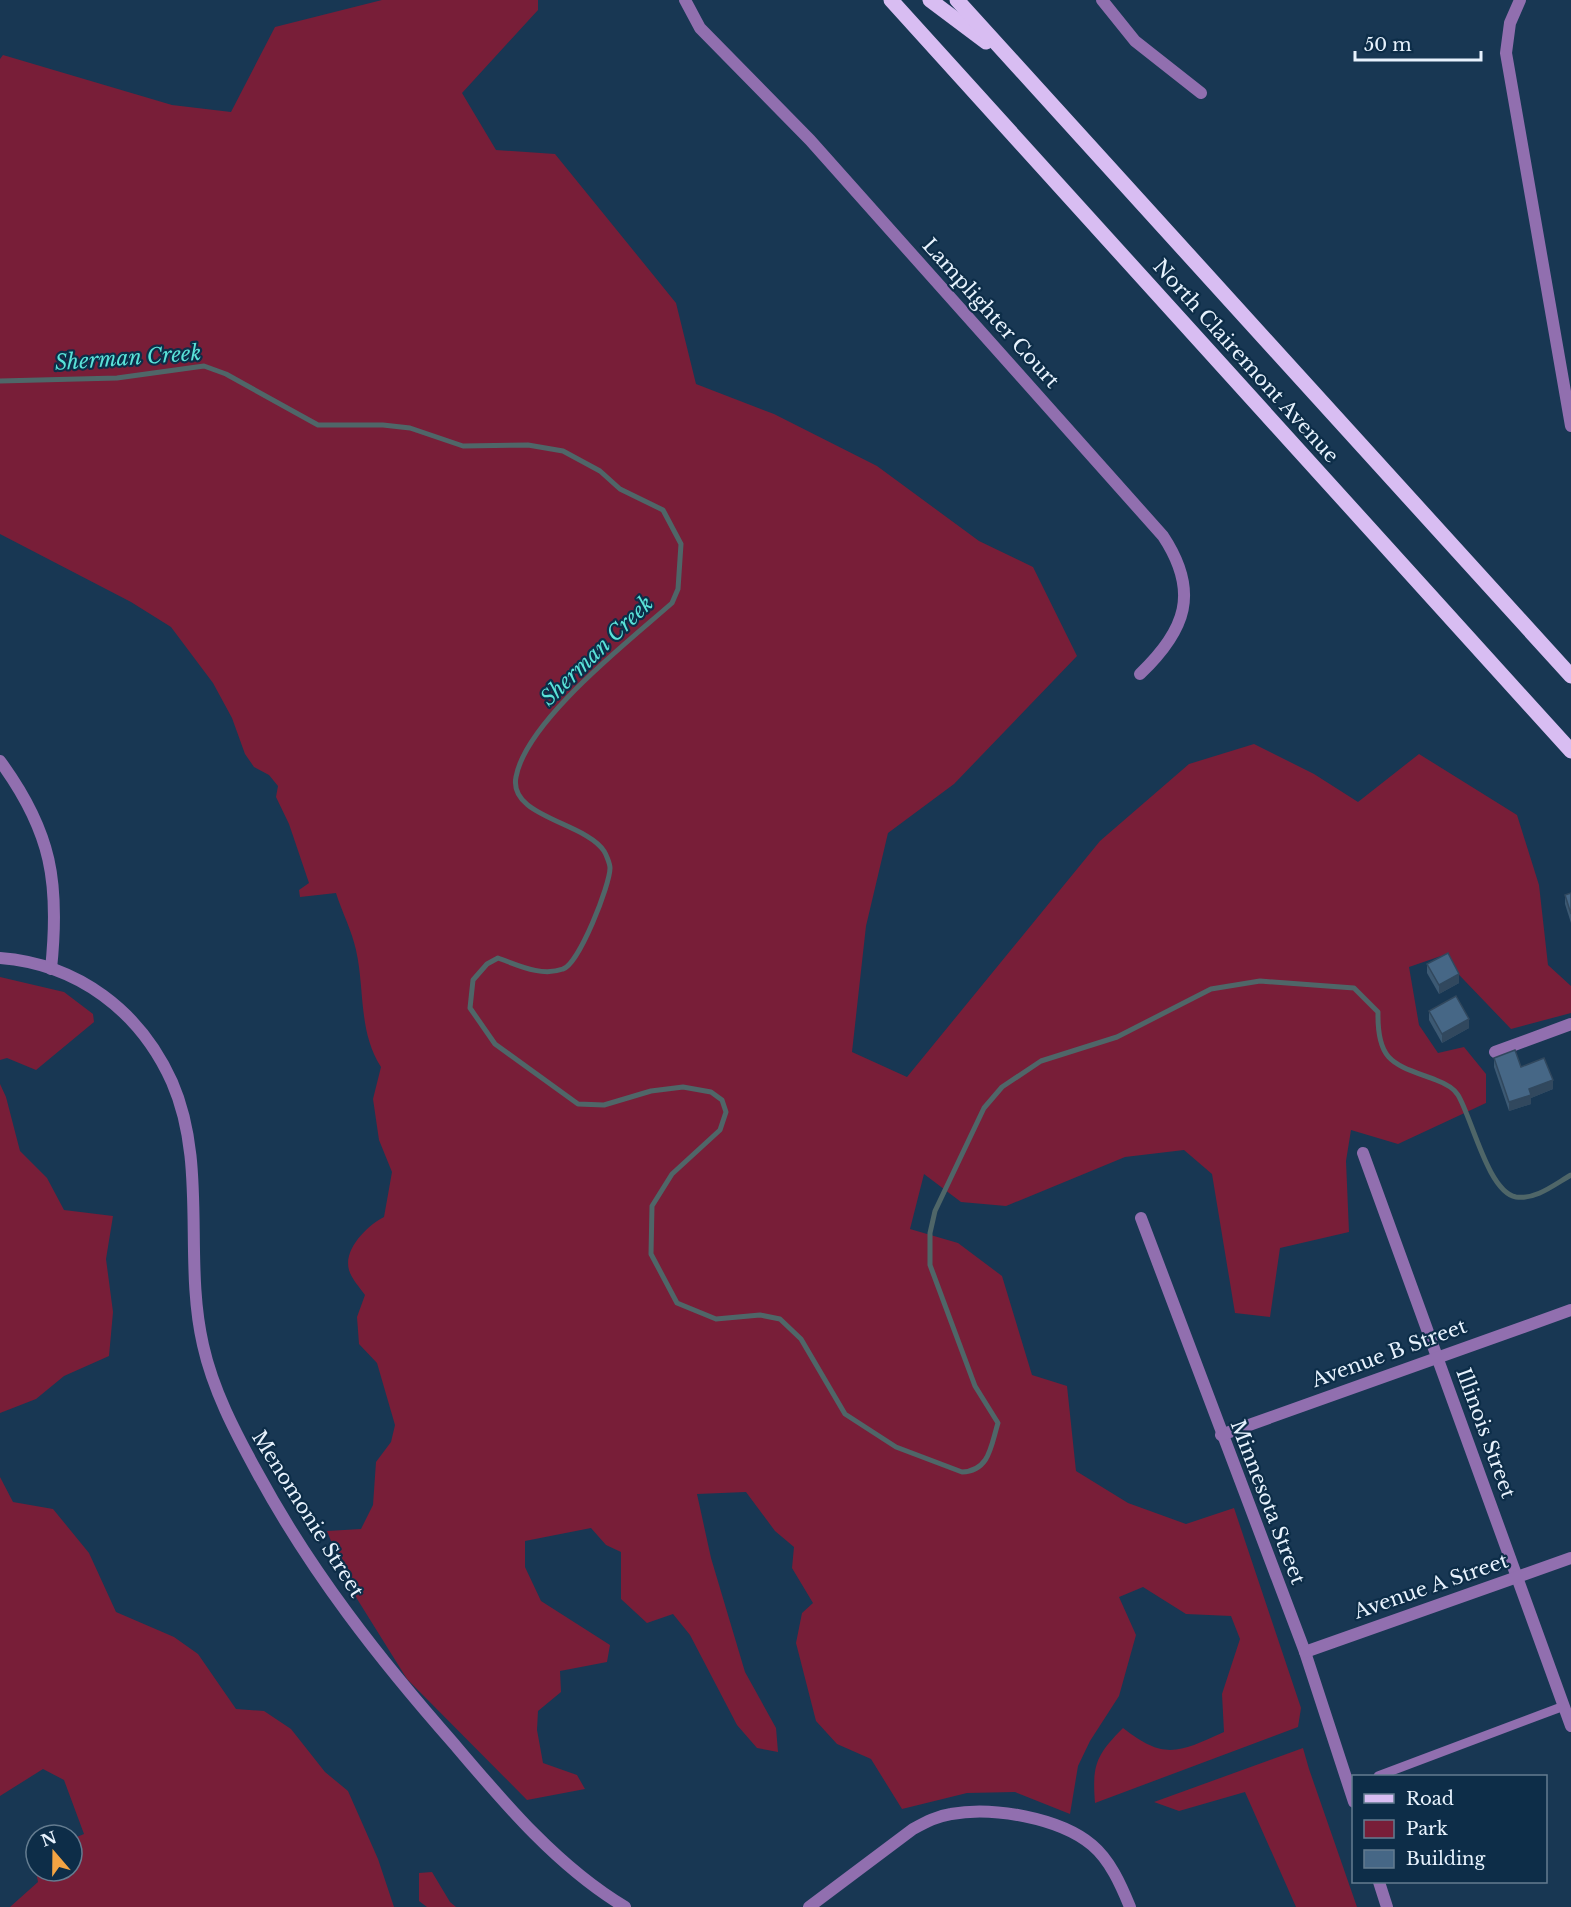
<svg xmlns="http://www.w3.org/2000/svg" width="1571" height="1907" viewBox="0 0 1571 1907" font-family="'Libre Baskerville',serif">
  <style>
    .green { fill: #781e38 }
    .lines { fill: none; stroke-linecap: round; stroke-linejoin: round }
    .stream { stroke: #4f6668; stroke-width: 5 }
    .lane { stroke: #916faf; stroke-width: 9 }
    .street { stroke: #916faf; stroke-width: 12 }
    .primary { stroke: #d8bdf2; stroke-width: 15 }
    .wall { fill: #3c5973 }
    .shaded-wall { fill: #31485e }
    .building { fill: #466786; stroke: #31485e; stroke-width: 1.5 }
    .labels { text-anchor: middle; stroke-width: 4.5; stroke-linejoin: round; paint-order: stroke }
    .street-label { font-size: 20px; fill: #e7f2fd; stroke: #0d2d48 }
    .water-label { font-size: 21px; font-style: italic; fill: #59e2d8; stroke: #0d2d48 }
  </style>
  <rect width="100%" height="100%" fill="#183753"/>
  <!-- green -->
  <g class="green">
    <path d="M 382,0 L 538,0 L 538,10 L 462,93 L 496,150 L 555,154 L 676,303 L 696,384 L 774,414 L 877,466 L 979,541 L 1033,567 L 1077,656 L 954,784 L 888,833 L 866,926 L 852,1052 L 907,1077 L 1100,841 L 1189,764 L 1254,744 L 1314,774 L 1358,802 L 1419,754 L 1517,815 L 1539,885 L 1548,965 L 1571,986 L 1571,1013 L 1511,1029 L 1441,956 L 1409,967 L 1419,1025 L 1438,1053 L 1464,1047 L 1486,1074 L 1486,1103 L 1398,1144 L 1351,1130 L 1346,1161 L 1349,1232 L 1280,1248 L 1270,1317 L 1235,1313 L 1212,1174 L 1184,1150 L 1125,1157 L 1006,1206 L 961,1202 L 924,1174 L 910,1229 L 958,1243 L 1002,1276 L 1032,1375 L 1067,1386 L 1076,1471 L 1128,1503 L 1186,1524 L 1234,1508 L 1301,1708 L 1298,1727 L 1095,1803 C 1092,1765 1096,1755 1123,1728 C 1165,1761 1179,1752 1224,1732 L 1222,1694 L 1240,1639 L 1231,1616 L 1186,1614 L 1143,1587 L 1119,1597 L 1136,1635 L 1119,1696 L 1090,1741 L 1078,1766 L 1070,1814 L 1015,1792 L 967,1793 L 902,1809 L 871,1759 L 837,1744 L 816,1721 L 796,1643 L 802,1613 L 813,1603 L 792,1568 L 794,1547 L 775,1531 L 746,1492 L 697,1494 L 711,1558 L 745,1672 L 776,1728 L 778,1752 L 757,1748 L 737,1725 L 690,1635 L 673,1614 L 647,1623 L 621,1599 L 621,1552 L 606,1545 L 591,1528 L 525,1541 L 525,1567 L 541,1601 L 610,1645 L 607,1662 L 560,1671 L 561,1692 L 538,1711 L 537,1730 L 543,1763 L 577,1775 L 585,1789 L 527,1800 L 407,1679 L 354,1594 L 351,1574 L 331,1541 L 327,1531 L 361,1529 L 373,1505 L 376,1462 L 391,1442 L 395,1425 L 377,1363 L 359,1344 L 357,1317 L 365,1295 C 360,1288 351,1278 349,1270 C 343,1249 368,1225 384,1217 L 392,1172 L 379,1140 L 373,1099 L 381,1067 C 358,1031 365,990 356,950 C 352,931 342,912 336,893 L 300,897 L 299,890 L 309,883 L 289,824 L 276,797 L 278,786 L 269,775 L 254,767 L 245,754 L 232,718 L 213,683 L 171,627 L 131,602 L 0,534 L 0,59 L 3,55 L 172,105 L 231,112 L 275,27 Z"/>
    <path d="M 0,977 L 64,992 L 93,1014 L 94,1022 L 36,1070 L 7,1058 L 0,1060 Z"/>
    <path d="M 0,1084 L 6,1097 L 20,1151 L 47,1178 L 64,1210 L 113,1216 L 106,1259 L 113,1312 L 109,1356 L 64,1376 L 36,1399 L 0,1413 Z"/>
    <path d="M 0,1477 L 13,1502 L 53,1509 L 89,1553 L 116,1612 L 174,1637 L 198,1654 L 236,1709 L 264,1711 L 291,1729 L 325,1772 L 348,1791 L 378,1859 L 394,1907 L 10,1907 L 38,1882 L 33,1855 L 36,1854 L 36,1871 L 72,1871 L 72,1839 L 84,1834 L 64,1780 L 43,1769 L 0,1796 Z"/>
    <path d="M 1303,1748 L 1309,1769 L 1357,1907 L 1296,1907 L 1245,1792 L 1179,1811 L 1154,1802 Z"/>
    <path d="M 432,1872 L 450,1902 L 456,1907 L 427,1907 L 419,1901 L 419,1873 Z"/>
  </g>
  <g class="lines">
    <!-- stream -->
    <path class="stream" d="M 0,381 L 117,378 L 204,366 L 226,374 L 318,425 L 383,425 L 410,428 L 463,446 L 528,445 L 563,451 L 600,471 L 620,489 L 663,510 L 681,544 L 678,589 L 672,603 C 629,641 526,721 516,777 C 508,817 585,822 604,851 C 606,854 610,864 610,868 C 610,885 579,964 563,969 C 541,977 518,965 498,958 L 487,964 L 473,980 L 470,1008 L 495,1044 L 578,1104 L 604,1105 L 651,1091 L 683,1087 L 711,1092 L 722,1100 L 726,1112 L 720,1130 L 672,1174 L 652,1206 L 651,1254 L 677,1303 L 716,1319 L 760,1315 L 780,1319 L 801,1339 L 845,1414 L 896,1447 L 962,1472 C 990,1471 991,1445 998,1423 L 975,1386 L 930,1265 L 930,1233 L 935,1211 L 984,1108 L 1002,1087 L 1041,1061 L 1117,1037 L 1211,989 L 1260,981 L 1354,988 L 1378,1012 C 1377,1063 1394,1064 1436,1080 C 1444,1083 1454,1088 1458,1095 C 1472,1118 1488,1192 1516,1197 C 1536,1200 1555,1184 1571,1175"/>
    <!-- lane -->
    <path class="lane" d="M 1378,1776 L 1564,1706"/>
    <!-- street -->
    <g class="street">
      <path d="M 685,0 L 700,28 L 810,140 L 1163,536 C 1200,592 1186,630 1140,674"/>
      <path d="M 1102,0 L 1135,41 L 1201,93"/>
      <path d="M 1520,0 L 1510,23 L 1506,53 L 1571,426"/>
      <path d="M 0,761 C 52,832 60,883 51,969"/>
      <path d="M 0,958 C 78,964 140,1011 172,1082 C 208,1164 183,1259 203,1345 C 213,1390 235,1432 257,1472 C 311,1572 380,1660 455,1745 C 505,1804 558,1867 625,1907"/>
      <path d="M 1495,1052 L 1571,1024"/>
      <path d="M 1363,1153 L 1571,1726"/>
      <path d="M 1141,1218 L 1305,1652 L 1354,1802"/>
      <path d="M 1221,1435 L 1571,1310"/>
      <path d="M 1305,1652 L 1571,1558"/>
      <path d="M 1379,1882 L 1387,1907"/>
      <path d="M 809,1907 L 913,1829 C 926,1822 937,1816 951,1814 C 992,1806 1060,1818 1092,1845 C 1110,1860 1121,1885 1130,1907"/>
    </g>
    <!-- primary -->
    <g class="primary">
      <path d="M 891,0 L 1571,751"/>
      <path d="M 930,0 L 986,42"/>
      <path d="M 957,0 L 1571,676"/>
    </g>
  </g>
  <!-- wall -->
  <g class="wall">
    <path d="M 1571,893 L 1571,923 L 1565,904 L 1565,895 Z"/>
    <path d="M 1427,964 L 1459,983 L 1439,994 L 1427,973 Z"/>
    <path d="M 1429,1011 L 1469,1028 L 1442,1043 L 1429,1020 Z"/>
    <path d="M 1494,1058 L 1521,1067 L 1553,1089 L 1531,1098 L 1531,1104 L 1509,1111 L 1494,1067 Z"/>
  </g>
  <!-- shaded-wall -->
  <g class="shaded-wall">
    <path d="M 1459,974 L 1459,983 L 1439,994 L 1439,985 Z"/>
    <path d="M 1469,1019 L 1469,1028 L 1442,1043 L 1442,1034 Z"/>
    <path d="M 1553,1080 L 1553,1089 L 1531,1098 L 1531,1104 L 1509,1111 L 1509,1102 L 1529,1089 Z"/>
  </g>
  <!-- building -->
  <g class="building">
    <path d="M 1571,893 L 1571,914 L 1565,895 Z"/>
    <path d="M 1448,953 L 1459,974 L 1439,985 L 1427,964 Z"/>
    <path d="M 1456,996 L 1469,1019 L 1442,1034 L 1429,1011 Z"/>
    <path d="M 1515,1050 L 1521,1067 L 1544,1058 L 1553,1080 L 1529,1089 L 1531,1095 L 1509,1102 L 1494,1058 Z"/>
  </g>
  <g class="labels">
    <!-- street labels -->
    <g class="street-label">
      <text transform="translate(991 313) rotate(48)" y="7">Lamplighter Court</text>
      <text transform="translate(1246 361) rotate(48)" y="7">North Clairemont Avenue</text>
      <text transform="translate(1389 1353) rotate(-20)" y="7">Avenue B Street</text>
      <text transform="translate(1486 1433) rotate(70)" y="7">Illinois Street</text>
      <text transform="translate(1268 1502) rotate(69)" y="7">Minnesota Street</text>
      <text transform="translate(308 1514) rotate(58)" y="7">Menomonie Street</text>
      <text transform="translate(1431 1586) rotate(-19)" y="7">Avenue A Street</text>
    </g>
    <!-- water labels -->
    <g class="water-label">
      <text transform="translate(128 358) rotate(-4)" y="7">Sherman Creek</text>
      <text transform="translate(597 651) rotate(-44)" y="7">Sherman Creek</text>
    </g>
  </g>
  <!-- legend -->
  <rect x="1352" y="1775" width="195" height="108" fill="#0d2d48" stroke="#647c90" stroke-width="1.5"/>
  <rect x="1364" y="1794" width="30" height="9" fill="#d8bdf2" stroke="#647c90" stroke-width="1.5"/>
  <text x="1406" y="1805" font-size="18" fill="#e7f2fd">Road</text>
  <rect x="1364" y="1820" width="30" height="18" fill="#781e38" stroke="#647c90" stroke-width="1.5"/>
  <text x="1406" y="1835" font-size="18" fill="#e7f2fd">Park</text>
  <rect x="1364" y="1850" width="30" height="18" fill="#466786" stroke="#647c90" stroke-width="1.5"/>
  <text x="1406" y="1865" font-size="18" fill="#e7f2fd">Building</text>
  <!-- north arrow -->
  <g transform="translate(54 1853) rotate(340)"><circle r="28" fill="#0d2d48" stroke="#647c90" stroke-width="1.5"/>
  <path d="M0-4.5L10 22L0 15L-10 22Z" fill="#f3a443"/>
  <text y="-9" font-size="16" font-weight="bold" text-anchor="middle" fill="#e7f2fd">N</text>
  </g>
  <!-- scale -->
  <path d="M1355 51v9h126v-9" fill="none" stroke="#e7f2fd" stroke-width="3"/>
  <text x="1364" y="51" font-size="18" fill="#e7f2fd" stroke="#0d2d48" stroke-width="4.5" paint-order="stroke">50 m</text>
</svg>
